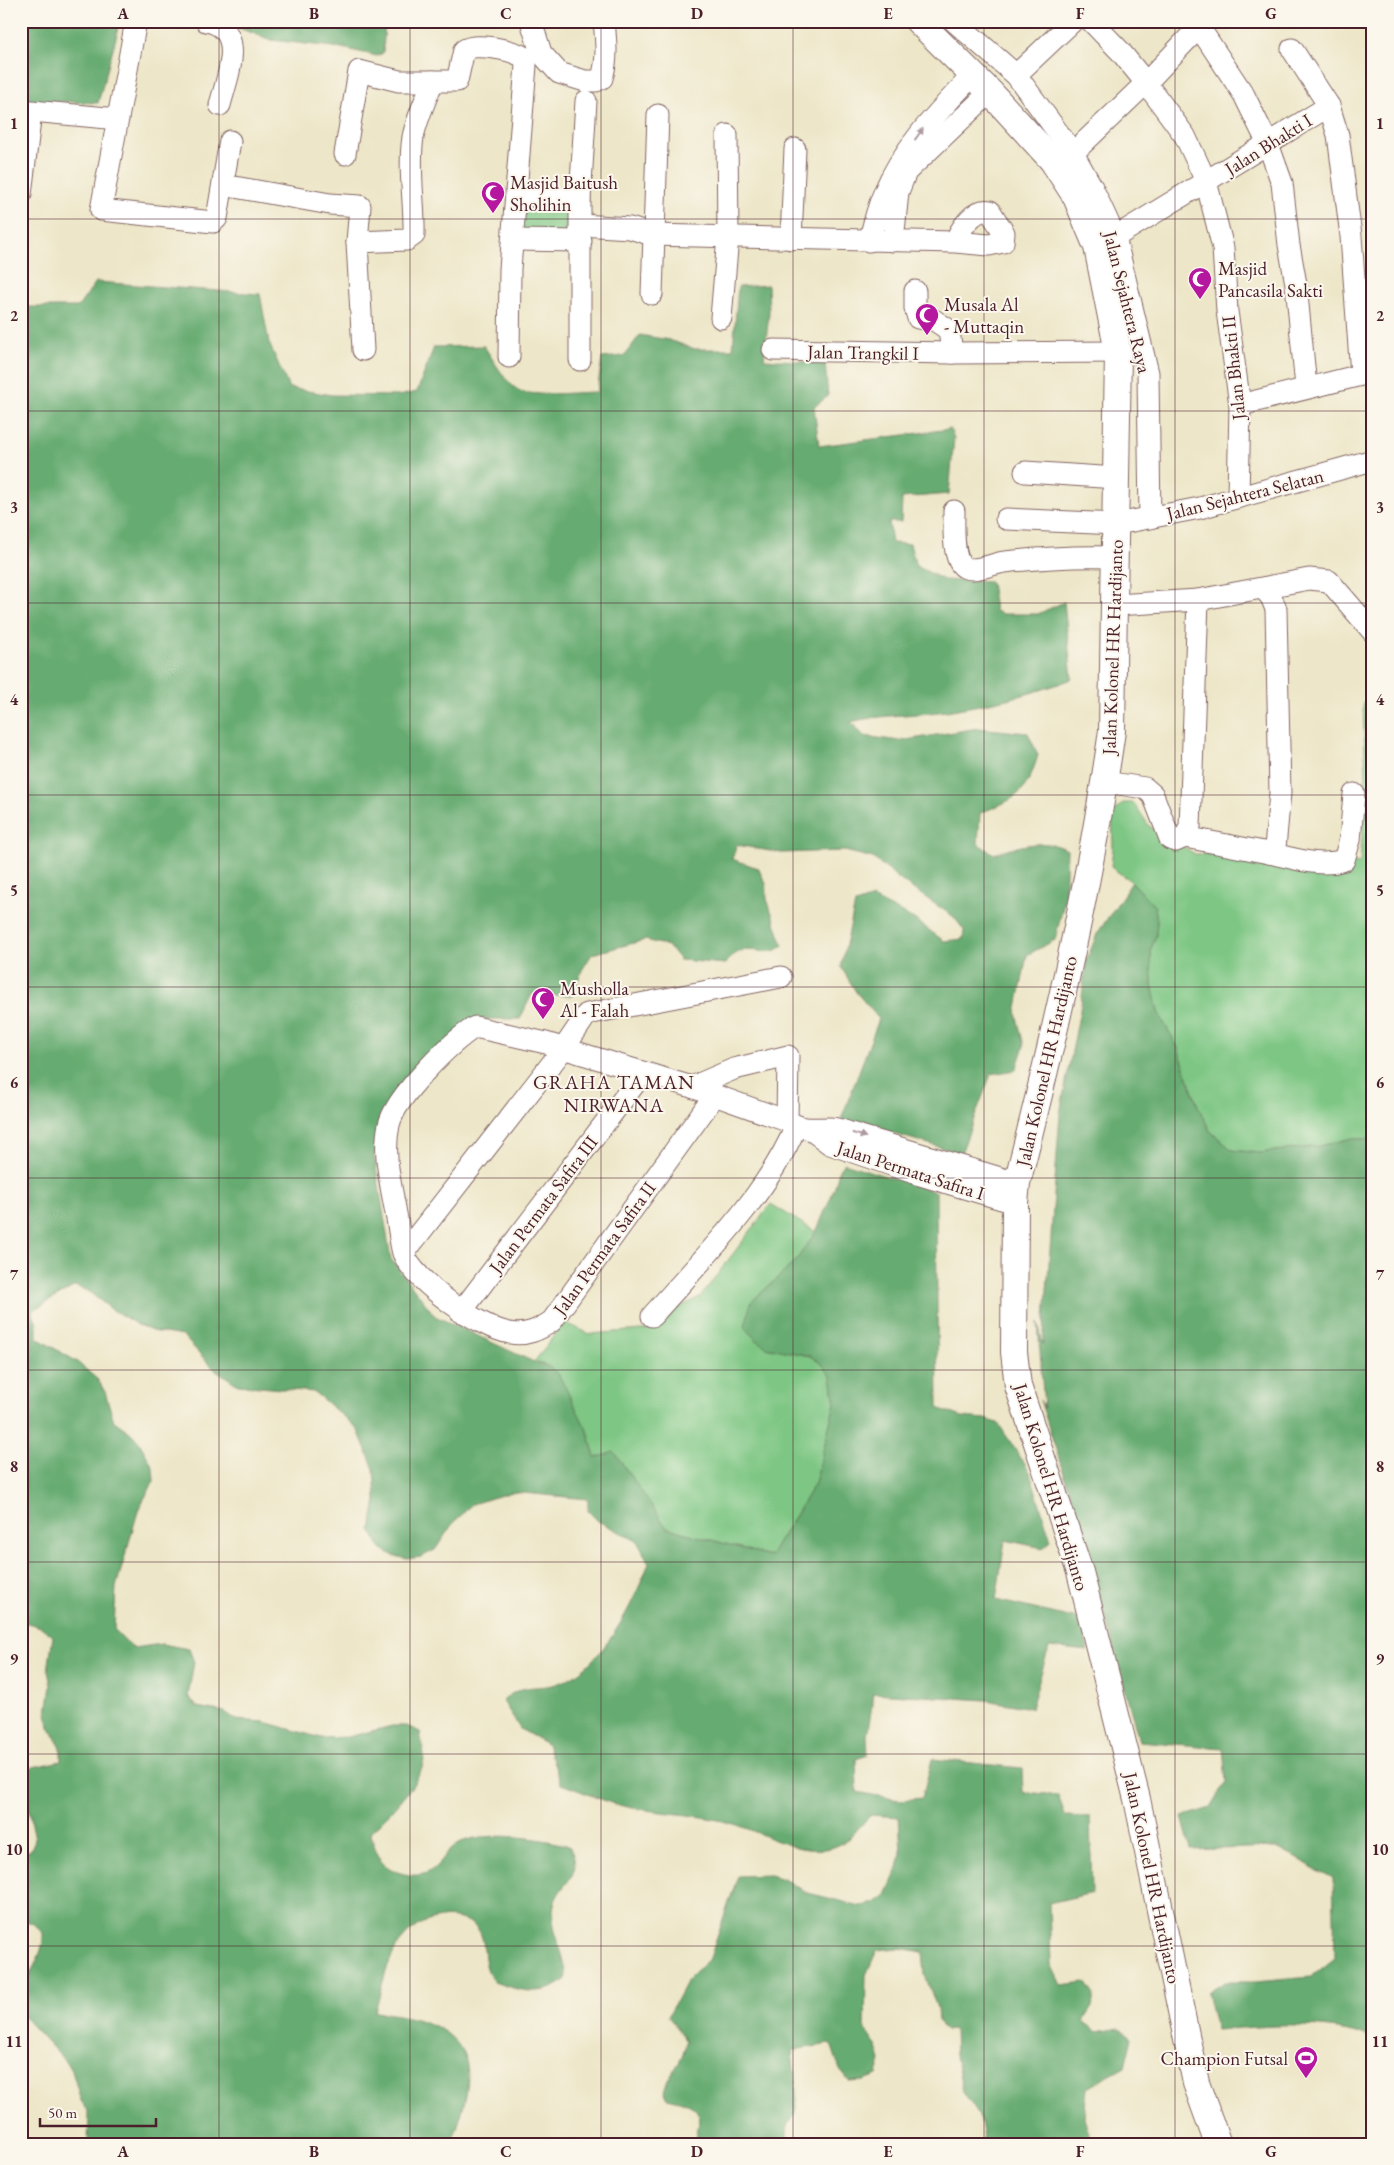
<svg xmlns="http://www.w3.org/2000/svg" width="1394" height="2165" viewBox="0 0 1394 2165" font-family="'EB Garamond',serif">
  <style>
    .green { fill: #7dc683; stroke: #647257 }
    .forest { fill: #66ab71; stroke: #58654e }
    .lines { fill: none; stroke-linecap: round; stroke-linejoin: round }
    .minor-casing { stroke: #836562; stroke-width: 23 }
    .major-casing { stroke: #836562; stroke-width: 28 }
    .minor { stroke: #fff; stroke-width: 21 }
    .major { stroke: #fff; stroke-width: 26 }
    .oneway { fill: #ae9aa0 }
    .grid { fill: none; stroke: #4a1f2b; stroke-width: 1; stroke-opacity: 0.55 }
    .labels { text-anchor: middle; stroke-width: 4; stroke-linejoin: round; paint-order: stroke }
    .street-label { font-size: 19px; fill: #4a1f2b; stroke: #fbf7ec }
    .poi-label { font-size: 19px; fill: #4a1f2b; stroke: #fbf7ec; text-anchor: start }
    .neighbourhood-label { font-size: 20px; letter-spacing: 1px; fill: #4a1f2b; stroke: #fbf7ec }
    .neatline { fill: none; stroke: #4a1f2b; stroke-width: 2 }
    .grid-label { font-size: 16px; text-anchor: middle; font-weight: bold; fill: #4a1f2b }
  </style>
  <rect width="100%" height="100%" fill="#fbf7ec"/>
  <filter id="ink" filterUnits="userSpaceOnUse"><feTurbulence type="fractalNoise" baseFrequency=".02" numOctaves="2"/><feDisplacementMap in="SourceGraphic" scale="10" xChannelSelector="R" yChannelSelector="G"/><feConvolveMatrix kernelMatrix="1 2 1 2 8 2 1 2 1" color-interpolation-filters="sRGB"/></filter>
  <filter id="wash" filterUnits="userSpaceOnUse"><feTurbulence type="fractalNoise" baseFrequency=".0096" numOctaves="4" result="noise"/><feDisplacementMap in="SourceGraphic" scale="20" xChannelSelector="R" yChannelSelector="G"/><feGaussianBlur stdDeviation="1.12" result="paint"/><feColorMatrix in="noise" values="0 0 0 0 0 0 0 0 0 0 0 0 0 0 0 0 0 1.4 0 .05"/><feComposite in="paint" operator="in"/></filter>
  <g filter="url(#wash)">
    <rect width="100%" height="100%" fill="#ede6c8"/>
    <!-- green -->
    <g class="green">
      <path d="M 522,204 L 575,207 L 574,235 L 521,233 Z"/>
      <path d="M 1373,698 L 1373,1139 L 1348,1139 L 1320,1146 L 1259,1153 L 1232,1150 L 1210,1131 L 1197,1104 L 1178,1048 L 1158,1012 L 1152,985 L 1151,949 L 1156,935 L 1157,921 L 1155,907 L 1132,882 L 1111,867 L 1113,847 L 1112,813 L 1123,803 L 1134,803 L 1149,826 L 1195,854 L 1278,855 L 1317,866 L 1360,863 L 1366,782 L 1363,702 Z"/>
      <path d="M 771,1204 L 816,1232 L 795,1262 L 751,1302 L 766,1347 L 810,1356 L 822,1364 L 831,1376 L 835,1404 L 815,1483 L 770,1556 L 667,1528 L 614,1453 L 595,1458 L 589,1434 L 534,1362 L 564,1322 L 590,1334 L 654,1329 L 664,1315 L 700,1297 Z"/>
    </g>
    <!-- forest -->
    <g class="forest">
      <path d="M 21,21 L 118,21 L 117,34 L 98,103 L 21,100 Z"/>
      <path d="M 220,21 L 385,21 L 383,53 L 377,56 L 342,48 L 271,40 Z"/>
      <path d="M 96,282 L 260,294 L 269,343 L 289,388 L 332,395 L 398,396 L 417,392 L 434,347 L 484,346 C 492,358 507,385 520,391 C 535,397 579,392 597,392 L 602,358 L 624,356 L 640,335 L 669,340 L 695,349 L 733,349 L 738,287 L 768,285 L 769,313 L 764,359 L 825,363 L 828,396 L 814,407 L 819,446 L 950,429 L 954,438 L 949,494 L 902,498 L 901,522 L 889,522 L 892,543 L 910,544 L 916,566 L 944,580 L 991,582 L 995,611 L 1003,614 L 1038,614 L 1064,602 L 1072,679 C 1032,695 988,704 946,711 C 914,716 882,714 851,722 L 864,736 L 900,741 L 978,728 L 1028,733 L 1038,755 C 1026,795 1018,798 980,813 L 978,844 L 994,854 C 1015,847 1046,837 1067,850 L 1065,898 L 1055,940 L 1027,955 L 1016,1013 L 1024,1046 L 1016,1070 L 991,1074 L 961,1153 L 841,1119 L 879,1019 L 856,992 L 841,967 L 855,904 L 873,898 L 914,919 L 944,941 L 963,939 L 964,930 L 954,917 L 903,882 L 873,858 L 845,851 L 781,853 L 737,845 L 732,859 L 758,868 L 766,884 L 767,899 L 783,946 C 763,962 746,936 725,964 L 680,960 L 668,946 L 645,940 L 592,954 L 582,970 L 572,996 L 532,994 L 520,1019 L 479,1019 L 384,1119 L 374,1155 L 391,1259 L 435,1316 L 534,1362 L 548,1366 L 559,1375 L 589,1434 L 595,1458 L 614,1452 L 667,1528 L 770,1556 L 815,1483 L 835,1403 L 831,1376 L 822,1364 L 810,1356 L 766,1347 L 755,1339 L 745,1326 L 751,1302 L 795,1262 L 816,1232 L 835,1187 L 839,1170 L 844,1163 L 936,1192 L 938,1408 L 962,1417 L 985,1419 L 998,1423 L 1030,1472 L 1051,1541 L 1043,1548 L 1005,1540 L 996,1600 L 1082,1620 L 1088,1651 L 1049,1647 L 1031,1708 L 986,1700 L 874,1693 L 867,1736 L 868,1755 L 856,1759 L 857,1792 L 899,1800 L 922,1798 L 932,1759 L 1022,1768 L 1023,1792 L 1058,1795 L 1065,1816 L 1090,1817 L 1092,1893 L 1049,1903 L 1051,1964 L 1061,1985 L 1085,1982 L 1094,1995 L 1092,2007 L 1083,2021 L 1097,2032 L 1119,2028 L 1132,2038 L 1125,2067 L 1087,2088 L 1084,2118 L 1092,2144 L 984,2144 L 979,2116 L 963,2091 L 955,2056 L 954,2030 L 946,2030 L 938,2023 L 937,2008 L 925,1975 L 923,1952 L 899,1948 L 877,1950 L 866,1975 L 865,2030 L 877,2047 L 881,2061 L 877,2075 L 863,2080 L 849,2081 L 840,2070 L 831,2044 L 792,2050 L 797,2100 L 795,2114 L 788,2126 L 786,2144 L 695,2144 C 702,2109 702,2107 668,2098 L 664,2091 C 668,2072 684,2065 686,2041 L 668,2016 L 687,1980 L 710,1958 L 738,1876 L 770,1875 L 783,1879 L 808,1893 L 861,1906 L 875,1903 L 886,1895 L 898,1868 L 901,1853 L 899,1817 L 871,1815 C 856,1829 847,1847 824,1849 C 793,1853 763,1833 734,1824 C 701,1814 666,1814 633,1808 C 608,1804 585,1792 561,1784 L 547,1744 L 520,1729 L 503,1701 C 523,1681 536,1691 559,1683 C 603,1667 633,1604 649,1563 L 637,1541 L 598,1521 L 588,1511 L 588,1499 L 512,1492 L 472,1504 L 451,1526 L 435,1550 L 421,1557 L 407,1559 L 392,1555 L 379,1547 L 371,1530 L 376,1500 L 374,1469 L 357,1428 L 314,1392 L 238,1385 L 213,1368 L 183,1336 L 152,1331 L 138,1325 L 111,1309 L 88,1291 L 75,1286 L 32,1311 L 37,1324 L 37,1338 L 76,1361 L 98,1380 L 105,1392 L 114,1421 L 130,1432 L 139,1442 L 153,1467 L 154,1481 L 139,1508 L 116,1587 L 114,1629 L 133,1648 L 162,1644 L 189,1649 L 194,1662 L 188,1696 L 197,1707 L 225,1712 L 237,1720 L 265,1722 L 321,1738 L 348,1737 L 392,1726 L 407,1726 L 420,1732 C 421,1740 424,1750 424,1758 C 424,1780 386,1818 370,1832 C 373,1841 376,1853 381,1861 C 392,1874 419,1881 433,1869 C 446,1859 448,1845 467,1840 C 493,1832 543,1838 569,1846 C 588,1879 555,1882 553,1911 C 551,1935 567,1956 566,1979 C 544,1998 520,1991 494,1982 C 492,1978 488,1974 487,1969 C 483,1957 486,1938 477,1928 C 468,1919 452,1916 441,1918 C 392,1925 386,1972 375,2012 C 420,2016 476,2030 467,2088 C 465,2107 457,2126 452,2144 L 88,2144 L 89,2112 L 81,2101 L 73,2074 L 66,2062 L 25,2018 C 11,1982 45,1967 43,1933 L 32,1923 L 21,1919 L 21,1852 L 30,1851 L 35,1840 L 23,1777 L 33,1767 L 61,1761 L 61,1748 L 49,1727 L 47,1713 L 51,1685 L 48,1671 L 53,1636 L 41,1627 L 21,1621 L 21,310 L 28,307 L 78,307 Z"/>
      <path d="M 1132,882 L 1155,907 L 1157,921 L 1156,935 L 1151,949 L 1152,985 L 1158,1012 L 1178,1048 L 1197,1104 L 1210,1131 L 1232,1150 L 1259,1153 L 1320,1146 L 1348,1139 L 1373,1139 L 1373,2039 C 1331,2020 1262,2026 1216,2030 L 1207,1992 L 1224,1982 L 1255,1982 L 1311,1977 L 1335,1958 L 1333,1878 L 1275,1847 L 1191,1850 L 1182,1817 L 1210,1808 L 1226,1782 L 1223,1748 L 1139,1741 L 1084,1536 L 1040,1400 L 1044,1408 L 1038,1322 L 1043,1345 L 1060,1113 L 1081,1005 L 1086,962 L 1097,934 Z"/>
    </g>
  </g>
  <g filter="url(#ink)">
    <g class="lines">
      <!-- minor casing -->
      <g class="minor-casing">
        <g id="minor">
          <path d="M 136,21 L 101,210 L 213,222 L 217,218 L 230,141"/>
          <path d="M 206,21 C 248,29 227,77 220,105"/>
          <path d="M 531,21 L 541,53 L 559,73 L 585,81 L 596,81 L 602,78 C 608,59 606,41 604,21"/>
          <path d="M 954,21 L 1016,75 L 1073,153 L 1092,187 L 1115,237 L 1148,373 L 1150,518"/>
          <path d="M 1091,21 L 1120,51 L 1146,83 L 1185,136 L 1206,181 L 1223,248 L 1227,311 L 1240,405 L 1238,497"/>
          <path d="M 1195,21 L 1244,95 L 1268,144 L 1282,183 L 1289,245 L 1296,284 L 1306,387"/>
          <path d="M 1292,49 L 1329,106 L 1338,135 L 1351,236 L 1361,375"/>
          <path d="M 1016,75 L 1073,21"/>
          <path d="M 21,110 L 118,119"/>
          <path d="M 1073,153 L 1146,83 L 1199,27"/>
          <path d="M 345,154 L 359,71 L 399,81 L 457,81 L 464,50 C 475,42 512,50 524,57 L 526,65 L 510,269 L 509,357"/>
          <path d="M 223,185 L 330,204 L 360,206 L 357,242 L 363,350"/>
          <path d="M 21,194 L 31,112"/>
          <path d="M 517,194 L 580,200"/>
          <path d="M 581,225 L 630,228 L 652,235 L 955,242 L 989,245 L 1003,242 L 1004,233 L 990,211 C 974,207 960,230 955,242"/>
          <path d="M 1115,237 L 1329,106"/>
          <path d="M 791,239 L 795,149"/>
          <path d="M 513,240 L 581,241"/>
          <path d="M 869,241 C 874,225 877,208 884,193 C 903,147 939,111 973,75"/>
          <path d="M 893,241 L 898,192 L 906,172 L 990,92"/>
          <path d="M 357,242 L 407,240 L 414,235 C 415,203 408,169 413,137 C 417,118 426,99 433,81"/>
          <path d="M 915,291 L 915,308 L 918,318 L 934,320 L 949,330 L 952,353"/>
          <path d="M 652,294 L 658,115"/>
          <path d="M 721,318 L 728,237 L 727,135"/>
          <path d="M 773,350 L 952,353 L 1118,352"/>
          <path d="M 580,360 L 580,200 L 586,101"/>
          <path d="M 1240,405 L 1373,372"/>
          <path d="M 1025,472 L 1117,478"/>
          <path d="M 954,511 C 954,523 952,560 964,567 C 975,573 994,563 1005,562 C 1040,558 1078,556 1113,557"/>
          <path d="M 1006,519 L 1117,524 L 1200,508 L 1373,460"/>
          <path d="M 1198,600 L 1309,579 L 1329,581 L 1373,632"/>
          <path d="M 1105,782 L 1145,788 L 1153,795 L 1170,839 L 1176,841 L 1185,837 L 1190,827 L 1198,600 L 1115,605"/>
          <path d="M 1185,837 L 1269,853 L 1275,848 L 1280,793 L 1276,609 L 1271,597 L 1263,588"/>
          <path d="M 1269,853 C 1293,858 1320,868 1344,860 L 1350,840 L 1354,794"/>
          <path d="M 692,1087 L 734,1069 L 788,1056 L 787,1121"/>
          <path d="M 715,1095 L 552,1321 C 539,1330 526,1336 510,1333 C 479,1328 415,1282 403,1253 C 400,1243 399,1229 397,1219 C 392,1189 382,1155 389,1125 C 395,1097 451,1042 475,1027 L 546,1043 L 692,1087 L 787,1121 C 805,1131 812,1128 830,1128 C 838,1128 846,1132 854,1134 L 1017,1183"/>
          <path d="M 811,1130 L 830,1144 L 920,1175 L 1015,1203"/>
          <path d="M 404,1253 L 564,1048 L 587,1014 L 781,977"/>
          <path d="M 461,1312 L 643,1073"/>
          <path d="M 652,1316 C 702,1259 767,1196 796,1126"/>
        </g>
      </g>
      <!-- major casing -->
      <g class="major-casing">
        <path id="major" d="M 918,21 L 990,92 L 1052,160 L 1076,197 L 1097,247 L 1118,352 L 1112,731 C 1090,883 1055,1034 1017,1183 L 1015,1203 L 1014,1352 L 1018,1386 L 1080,1572 L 1137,1799 L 1196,2083 L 1218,2144"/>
      </g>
      <!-- minor -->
      <use href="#minor" class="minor"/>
      <!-- major -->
      <use href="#major" class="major"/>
    </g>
    <!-- one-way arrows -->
    <defs><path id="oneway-solid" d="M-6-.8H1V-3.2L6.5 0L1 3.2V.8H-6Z" transform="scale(1.25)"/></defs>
    <g class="oneway">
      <use href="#oneway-solid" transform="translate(919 134) rotate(-54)"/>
      <use href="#oneway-solid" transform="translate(859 1135) rotate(17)"/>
    </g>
  </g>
  <!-- grid -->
  <path class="grid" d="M 219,21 L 219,2144M 410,21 L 410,2144M 601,21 L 601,2144M 793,21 L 793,2144M 984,21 L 984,2144M 1175,21 L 1175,2144M 21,219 L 1373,219M 21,411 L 1373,411M 21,603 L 1373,603M 21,795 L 1373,795M 21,987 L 1373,987M 21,1178 L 1373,1178M 21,1370 L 1373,1370M 21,1562 L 1373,1562M 21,1754 L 1373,1754M 21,1946 L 1373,1946"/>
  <!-- icons -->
  <defs>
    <g id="mosque-pin" transform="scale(1.25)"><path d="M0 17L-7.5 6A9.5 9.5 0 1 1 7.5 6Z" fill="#b5179e" stroke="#fbf7ec"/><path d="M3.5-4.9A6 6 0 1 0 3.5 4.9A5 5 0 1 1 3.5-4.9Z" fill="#fff"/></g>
    <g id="stadium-pin" transform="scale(1.25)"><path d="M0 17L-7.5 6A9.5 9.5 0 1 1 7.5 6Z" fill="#b5179e" stroke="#fbf7ec"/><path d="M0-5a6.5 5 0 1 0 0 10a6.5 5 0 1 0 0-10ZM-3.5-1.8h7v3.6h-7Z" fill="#fff"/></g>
  </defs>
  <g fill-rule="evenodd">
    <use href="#mosque-pin" x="493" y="193"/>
    <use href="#mosque-pin" x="1200" y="279"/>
    <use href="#mosque-pin" x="927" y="315"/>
    <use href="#mosque-pin" x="543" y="999"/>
    <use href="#stadium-pin" x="1306" y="2058"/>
  </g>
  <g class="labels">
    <!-- street labels -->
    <g class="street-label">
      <text transform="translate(1268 144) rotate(-32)" y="7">Jalan Bhakti I</text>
      <text transform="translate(1128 302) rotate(76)" y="7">Jalan Sejahtera Raya</text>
      <text transform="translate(863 352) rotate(1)" y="7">Jalan Trangkil I</text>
      <text transform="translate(1233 368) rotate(-96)" y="7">Jalan Bhakti II</text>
      <text transform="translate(1245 494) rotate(-14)" y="7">Jalan Sejahtera Selatan</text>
      <text transform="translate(1112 647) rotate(-88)" y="7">Jalan Kolonel HR Hardijanto</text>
      <text transform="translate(1046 1061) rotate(-77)" y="7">Jalan Kolonel HR Hardijanto</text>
      <text transform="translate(911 1170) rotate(18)" y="7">Jalan Permata Safira I</text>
      <text transform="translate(543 1204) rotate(-53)" y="7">Jalan Permata Safira III</text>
      <text transform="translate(604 1248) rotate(-54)" y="7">Jalan Permata Safira II</text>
      <text transform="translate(1052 1487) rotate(73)" y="7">Jalan Kolonel HR Hardijanto</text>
      <text transform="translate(1153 1878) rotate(78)" y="7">Jalan Kolonel HR Hardijanto</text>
    </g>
    <!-- poi labels -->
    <g class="poi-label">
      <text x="510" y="189">Masjid Baitush<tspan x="510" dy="22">Sholihin</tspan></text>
      <text x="1218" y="275">Masjid<tspan x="1218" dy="22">Pancasila Sakti</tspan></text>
      <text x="944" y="311">Musala Al<tspan x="944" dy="22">- Muttaqin</tspan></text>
      <text x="560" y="995">Musholla<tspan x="560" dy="22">Al - Falah</tspan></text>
      <text x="1288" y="2065" text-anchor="end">Champion Futsal</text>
    </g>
    <!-- neighbourhood labels -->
    <g class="neighbourhood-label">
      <text x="614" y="1089">GRAHA TAMAN<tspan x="614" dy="23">NIRWANA</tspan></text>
    </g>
  </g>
  <!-- margin -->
  <rect width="1394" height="2165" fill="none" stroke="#fbf7ec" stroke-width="55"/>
  <!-- scale -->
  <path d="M40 2118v8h116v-8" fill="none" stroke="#4a1f2b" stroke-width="2.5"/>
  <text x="48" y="2118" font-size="15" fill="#4a1f2b" stroke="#fbf7ec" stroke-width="4" paint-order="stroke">50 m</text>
  <rect x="28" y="28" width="1338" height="2110" class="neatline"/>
  <g class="grid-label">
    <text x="123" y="19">A</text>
    <text x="314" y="19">B</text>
    <text x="506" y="19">C</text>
    <text x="697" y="19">D</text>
    <text x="888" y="19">E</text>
    <text x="1080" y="19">F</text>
    <text x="1271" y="19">G</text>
    <text x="14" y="129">1</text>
    <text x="1380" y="129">1</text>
    <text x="14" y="321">2</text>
    <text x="1380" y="321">2</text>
    <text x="14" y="513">3</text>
    <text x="1380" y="513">3</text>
    <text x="14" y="705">4</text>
    <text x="1380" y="705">4</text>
    <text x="14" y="896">5</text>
    <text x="1380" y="896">5</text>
    <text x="14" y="1088">6</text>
    <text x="1380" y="1088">6</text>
    <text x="14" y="1280">7</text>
    <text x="1380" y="1280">7</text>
    <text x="14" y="1472">8</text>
    <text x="1380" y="1472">8</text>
    <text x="14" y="1664">9</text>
    <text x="1380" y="1664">9</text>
    <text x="14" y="1855">10</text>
    <text x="1380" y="1855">10</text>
    <text x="14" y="2047">11</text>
    <text x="1380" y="2047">11</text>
    <text x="123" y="2157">A</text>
    <text x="314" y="2157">B</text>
    <text x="506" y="2157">C</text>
    <text x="697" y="2157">D</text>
    <text x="888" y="2157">E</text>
    <text x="1080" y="2157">F</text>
    <text x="1271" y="2157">G</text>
  </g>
</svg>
